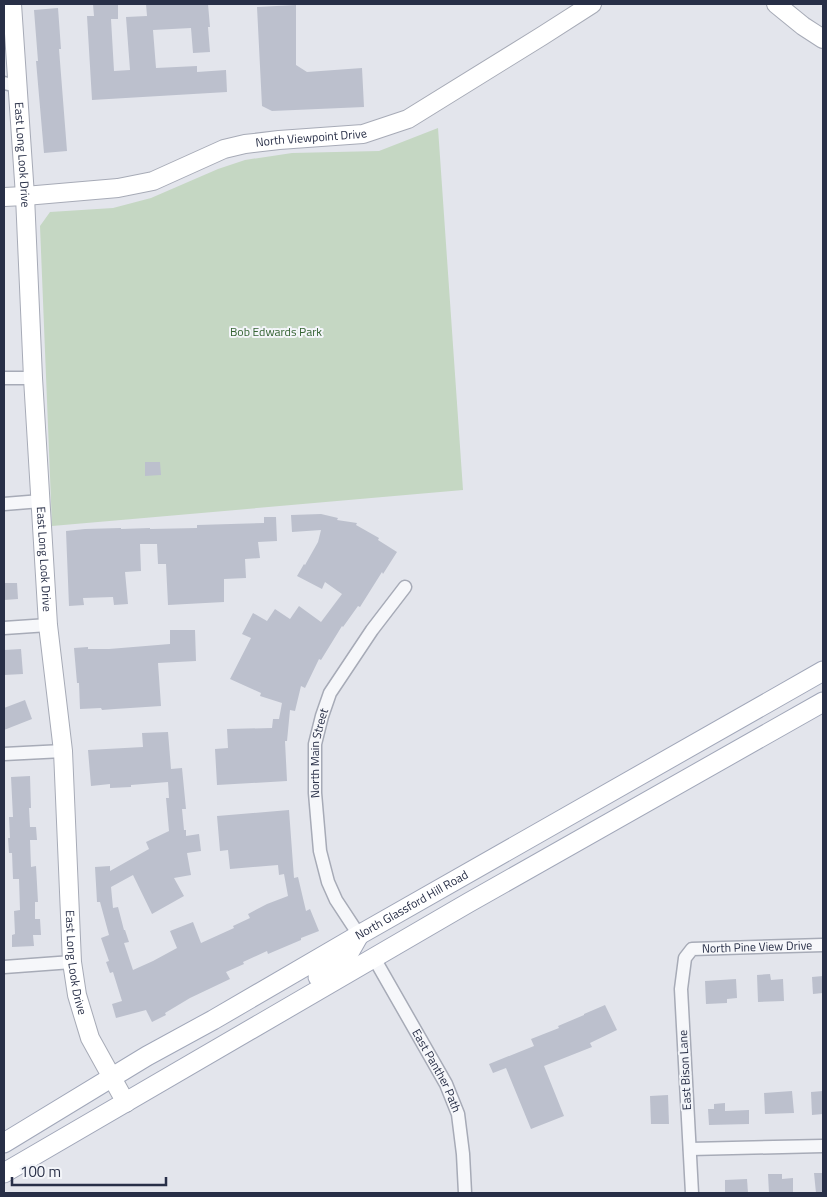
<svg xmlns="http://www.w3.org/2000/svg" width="827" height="1197" viewBox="0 0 827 1197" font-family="'Titillium Web',sans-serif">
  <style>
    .green { fill: #c5d7c3 }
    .building { fill: #bcc0cd }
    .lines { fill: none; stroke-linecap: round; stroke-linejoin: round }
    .street-casing { stroke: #a7abb7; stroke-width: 15 }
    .secondary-casing { stroke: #a7abb7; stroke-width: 20 }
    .primary-casing { stroke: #a1a7b9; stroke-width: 21 }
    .street { stroke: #f6f7fa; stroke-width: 12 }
    .secondary { stroke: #fff; stroke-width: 18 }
    .primary { stroke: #fff; stroke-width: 19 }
    .labels { text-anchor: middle; stroke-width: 4; stroke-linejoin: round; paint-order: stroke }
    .street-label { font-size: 12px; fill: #282f47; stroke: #f3f5f9 }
    .park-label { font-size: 12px; fill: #366434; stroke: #f3f5f9 }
  </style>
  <rect width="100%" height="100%" fill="#e3e5ec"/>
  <!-- green -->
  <path class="green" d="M 438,128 L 463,490 L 52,526 L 40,226 L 50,212 L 113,208 L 151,198 L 218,169 L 245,160 L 292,153 L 379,151 Z"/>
  <!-- building -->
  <g class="building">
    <path d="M 93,4 L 118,4 L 118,19 L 111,19 L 114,71 L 130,70 L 126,17 L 147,16 L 146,4 L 208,4 L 210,27 L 208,27 L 210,52 L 193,53 L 191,28 L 153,30 L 156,68 L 197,66 L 197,72 L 226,70 L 227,92 L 92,100 L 87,16 L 94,16 Z"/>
    <path d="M 296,5 L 296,65 L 307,72 L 362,68 L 364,107 L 272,111 L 262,106 L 257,7 Z"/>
    <path d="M 58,8 L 61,49 L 59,49 L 67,151 L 44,153 L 36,61 L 38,61 L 34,10 Z"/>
    <path d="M 145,462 L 160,462 L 161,475 L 145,476 Z"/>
    <path d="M 321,514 L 338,518 L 337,520 L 357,523 L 356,525 L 379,538 L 378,540 L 397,552 L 383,574 L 382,572 L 360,607 L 358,606 L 343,627 L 342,626 L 321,660 L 319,659 L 305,688 L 301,686 L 295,711 L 290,710 L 287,741 L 285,741 L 287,781 L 217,785 L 215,749 L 228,748 L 227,729 L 272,728 L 273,719 L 279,719 L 282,703 L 260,696 L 261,693 L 230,679 L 251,638 L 242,634 L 253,613 L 267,621 L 275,609 L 290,619 L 299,606 L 321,622 L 342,594 L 325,582 L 322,589 L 297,576 L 304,564 L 305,565 L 318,542 L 321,530 L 292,532 L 291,515 Z"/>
    <path d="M 264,517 L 276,517 L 277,541 L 258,542 L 260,558 L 245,559 L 246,578 L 224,579 L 224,602 L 168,605 L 166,564 L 158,564 L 157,544 L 140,544 L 141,571 L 125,572 L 128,604 L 114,605 L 113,597 L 83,598 L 84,605 L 69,606 L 66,531 L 85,529 L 121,528 L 121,529 L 150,528 L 150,529 L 197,528 L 197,525 L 264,523 Z"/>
    <path d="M 4,583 L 17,583 L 18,599 L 4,600 Z"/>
    <path d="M 170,630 L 195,630 L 196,661 L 158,663 L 161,706 L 115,709 L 102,710 L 101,708 L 80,709 L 79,683 L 77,683 L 74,648 L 88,647 L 88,649 L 109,649 L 170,644 Z"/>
    <path d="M 21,649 L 23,674 L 4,675 L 4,650 Z"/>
    <path d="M 25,700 L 32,719 L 4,730 L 4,708 Z"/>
    <path d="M 168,732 L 171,769 L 182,768 L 186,809 L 182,809 L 184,830 L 186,830 L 186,836 L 199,834 L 201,851 L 187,853 L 191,875 L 174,878 L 184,896 L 152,914 L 133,875 L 111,887 L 113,908 L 118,907 L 124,930 L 125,930 L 129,942 L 124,943 L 133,970 L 153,961 L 177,948 L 170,931 L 193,922 L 201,943 L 234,928 L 233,926 L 250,918 L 248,914 L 267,904 L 288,896 L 284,874 L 279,875 L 278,865 L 230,869 L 228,850 L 220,851 L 217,816 L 289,810 L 294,878 L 298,877 L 306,911 L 310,909 L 319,931 L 301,938 L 301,940 L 268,954 L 267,951 L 243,962 L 244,964 L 226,972 L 230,979 L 190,998 L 165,1013 L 166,1015 L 152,1022 L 146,1010 L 116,1018 L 112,1004 L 122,1001 L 113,972 L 110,973 L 106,962 L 109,961 L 101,938 L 109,935 L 100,902 L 97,902 L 95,867 L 110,866 L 110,871 L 149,849 L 146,842 L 169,831 L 166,798 L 169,798 L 168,782 L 131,785 L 131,787 L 110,788 L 110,784 L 91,786 L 88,750 L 143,747 L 142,733 Z"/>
    <path d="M 30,776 L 31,808 L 29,808 L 30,827 L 36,827 L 37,840 L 30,840 L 31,867 L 36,866 L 38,902 L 35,902 L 35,919 L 40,919 L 41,935 L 33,935 L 34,946 L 12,947 L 12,935 L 15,934 L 14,911 L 20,910 L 19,879 L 13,879 L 12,853 L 9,853 L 8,838 L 10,838 L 9,817 L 13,817 L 11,777 Z"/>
    <path d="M 770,974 L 771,980 L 783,979 L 784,1001 L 758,1002 L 757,975 Z"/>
    <path d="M 823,976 L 823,993 L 813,994 L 812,977 Z"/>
    <path d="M 736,979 L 737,998 L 727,999 L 727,1003 L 706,1004 L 705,981 Z"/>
    <path d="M 605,1005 L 617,1030 L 590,1043 L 592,1047 L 544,1066 L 564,1116 L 531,1129 L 506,1068 L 493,1073 L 489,1064 L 534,1046 L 531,1039 L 559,1028 L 558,1026 L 584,1015 L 584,1014 Z"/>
    <path d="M 792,1091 L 794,1113 L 765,1114 L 764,1093 Z"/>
    <path d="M 823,1091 L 823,1114 L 812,1115 L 811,1092 Z"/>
    <path d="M 668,1095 L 669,1124 L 651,1124 L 650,1096 Z"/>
    <path d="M 725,1103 L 725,1111 L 749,1110 L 749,1124 L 709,1125 L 708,1109 L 714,1109 L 714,1104 Z"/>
    <path d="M 814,1173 L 823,1173 L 823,1193 L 816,1193 Z"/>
    <path d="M 768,1174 L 782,1174 L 782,1179 L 793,1178 L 793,1193 L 769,1193 Z"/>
    <path d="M 747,1179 L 748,1193 L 725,1193 L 725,1180 Z"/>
  </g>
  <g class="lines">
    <!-- street casing -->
    <g class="street-casing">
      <g id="street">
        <path d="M 4,83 L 17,86"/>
        <path d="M 4,378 L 33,378"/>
        <path d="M 4,504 L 41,501"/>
        <path d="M 4,628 L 48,625"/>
        <path d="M 4,754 L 63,751"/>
        <path id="s1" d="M 359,935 L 336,900 L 328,882 L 320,851 L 315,793 L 315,744 L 322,716 L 330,693 L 372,630 L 405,587"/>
        <path id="s2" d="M 374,958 L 446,1084 L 458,1114 L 463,1154 L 465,1193"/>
        <path d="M 4,967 L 72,962"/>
        <path d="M 690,1149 L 823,1146"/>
        <path id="s3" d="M 692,1193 L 681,989 L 685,958 L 692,949 L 823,945"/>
      </g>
    </g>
    <!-- secondary casing -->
    <g class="secondary-casing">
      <g id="secondary">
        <path id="s4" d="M 12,4 L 25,196 L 33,378 L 48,625 L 63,751 L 72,962 L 77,995 L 90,1038 L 126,1103"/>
        <path d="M 776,4 L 803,26 L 823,39"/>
        <path id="s5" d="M 4,197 L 25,196 L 118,188 L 153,181 L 224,149 L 245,144 L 279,140 L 363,134 L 408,119 L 542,36 L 592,4"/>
      </g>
    </g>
    <!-- primary casing -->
    <g class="primary-casing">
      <g id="primary">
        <path d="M 318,977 L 346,958 L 359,935"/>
        <path id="s6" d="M 4,1143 L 147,1056 L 213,1020 L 359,935 L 823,671"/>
        <path d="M 4,1173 L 468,903 L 823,702"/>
      </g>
    </g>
    <!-- street -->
    <use href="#street" class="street"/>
    <!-- secondary -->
    <use href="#secondary" class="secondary"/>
    <!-- primary -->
    <use href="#primary" class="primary"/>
  </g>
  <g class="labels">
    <!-- street labels -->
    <g class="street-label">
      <text dy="4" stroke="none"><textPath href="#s5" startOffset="316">North Viewpoint Drive</textPath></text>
      <text dy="4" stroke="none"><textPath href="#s4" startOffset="151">East Long Look Drive</textPath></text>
      <text dy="4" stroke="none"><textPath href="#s4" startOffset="556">East Long Look Drive</textPath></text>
      <text dy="4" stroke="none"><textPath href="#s1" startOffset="192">North Main Street</textPath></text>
      <text dy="4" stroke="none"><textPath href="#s6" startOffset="472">North Glassford Hill Road</textPath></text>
      <text dy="4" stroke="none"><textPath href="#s3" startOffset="312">North Pine View Drive</textPath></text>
      <text dy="4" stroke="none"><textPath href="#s4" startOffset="961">East Long Look Drive</textPath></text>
      <text transform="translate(685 1070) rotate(-93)" y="4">East Bison Lane</text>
      <text dy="4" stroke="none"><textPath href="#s2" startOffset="129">East Panther Path</textPath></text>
    </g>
    <!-- park labels -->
    <g class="park-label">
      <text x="276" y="336">Bob Edwards Park</text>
    </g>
  </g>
  <!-- border -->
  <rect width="827" height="1197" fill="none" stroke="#282f47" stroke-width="10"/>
  <!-- scale -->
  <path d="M12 1177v8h154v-8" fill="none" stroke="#282f47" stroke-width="2.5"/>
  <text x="20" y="1177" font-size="15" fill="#282f47" stroke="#f3f5f9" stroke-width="4" paint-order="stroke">100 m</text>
</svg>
